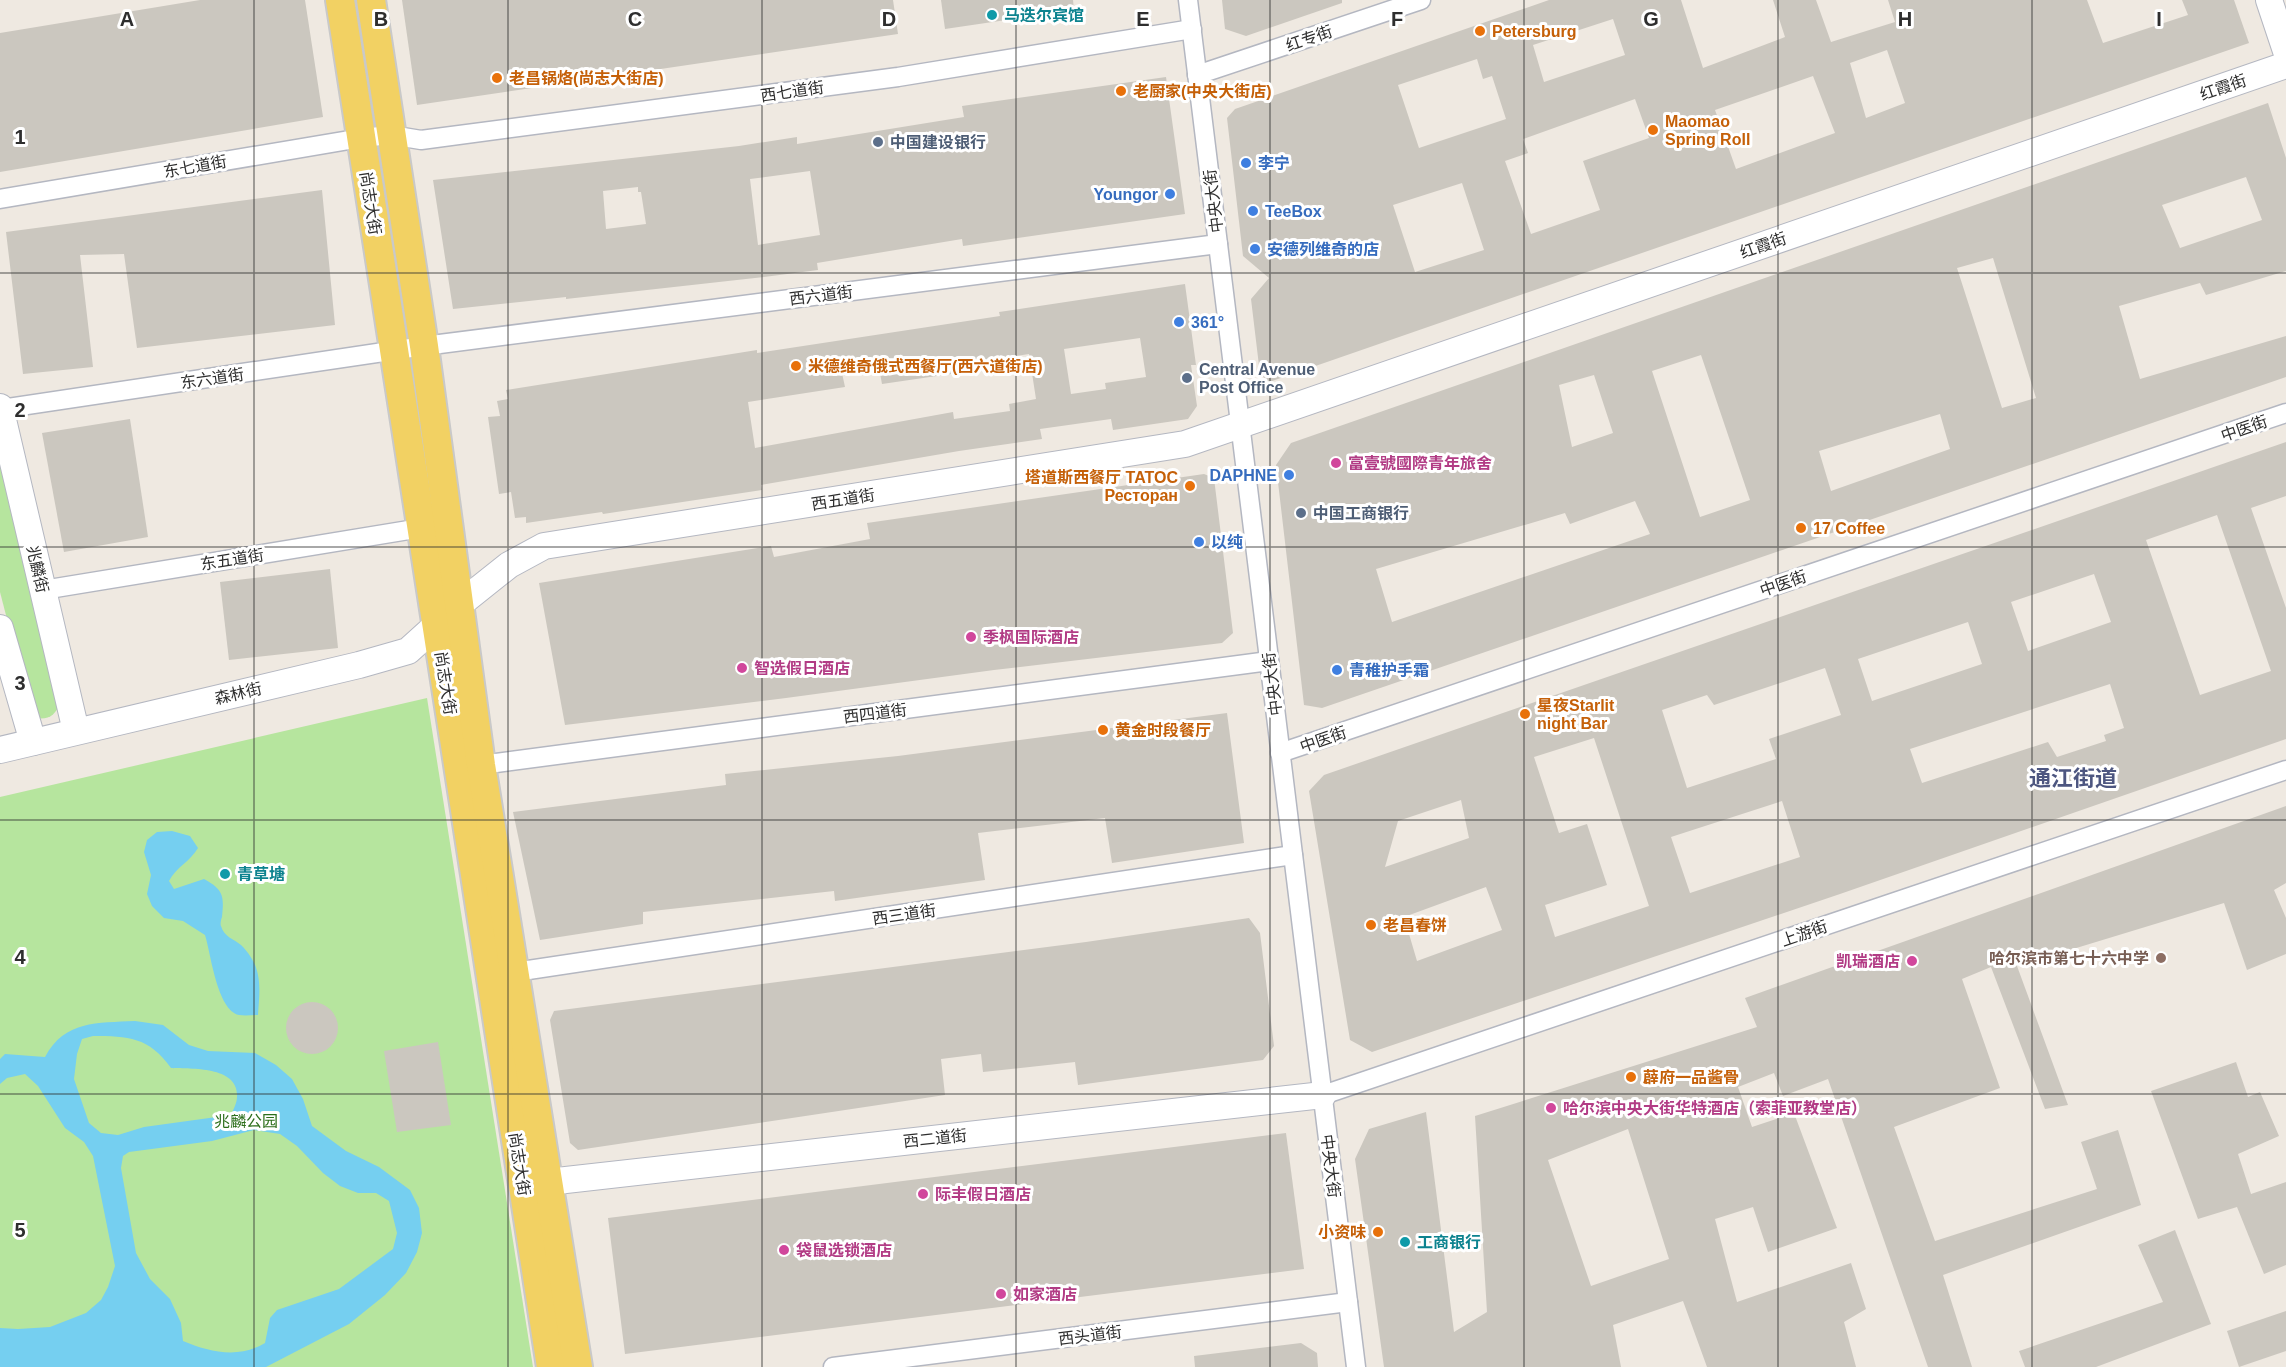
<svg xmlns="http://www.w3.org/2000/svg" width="2286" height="1367" viewBox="0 0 2286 1367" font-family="Arial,'Noto Sans SC',sans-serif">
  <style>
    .green { fill: #b6e59e }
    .water { fill: #75cff0; fill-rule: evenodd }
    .building { fill: #cbc7bf; fill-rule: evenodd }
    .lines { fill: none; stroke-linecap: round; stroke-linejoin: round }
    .street-casing { stroke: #b4b7c1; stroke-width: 21 }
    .secondary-casing { stroke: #b4b7c1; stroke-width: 28 }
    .primary-casing { stroke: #c9c9c9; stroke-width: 32 }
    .street { stroke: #fff; stroke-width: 18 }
    .secondary { stroke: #fff; stroke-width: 26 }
    .primary { stroke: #f2d163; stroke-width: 28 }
    .grid { fill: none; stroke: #2e2e2e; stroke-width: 1.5; stroke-opacity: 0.55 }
    .culture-dot { fill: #0f9aa8; stroke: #fff; stroke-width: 2 }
    .food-dot { fill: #e8710a; stroke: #fff; stroke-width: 2 }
    .service-dot { fill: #5c6f8a; stroke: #fff; stroke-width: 2 }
    .shop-dot { fill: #3f7fe0; stroke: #fff; stroke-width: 2 }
    .hotel-dot { fill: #d1479c; stroke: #fff; stroke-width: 2 }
    .education-dot { fill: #8d6e63; stroke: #fff; stroke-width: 2 }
    .labels { text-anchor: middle; stroke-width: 6; stroke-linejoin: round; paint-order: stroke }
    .culture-label { font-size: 16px; font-weight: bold; fill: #0d838f; stroke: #fff; text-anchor: start }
    .food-label { font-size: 16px; font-weight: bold; fill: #c56008; stroke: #fff; text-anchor: start }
    .street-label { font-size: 16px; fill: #2e2e2e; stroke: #fff }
    .service-label { font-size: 16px; font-weight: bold; fill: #4e5e75; stroke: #fff; text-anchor: start }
    .shop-label { font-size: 16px; font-weight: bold; fill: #366cbe; stroke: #fff; text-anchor: start }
    .hotel-label { font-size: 16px; font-weight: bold; fill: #b23c85; stroke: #fff; text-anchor: start }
    .education-label { font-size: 16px; font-weight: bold; fill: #785e54; stroke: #fff; text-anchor: end }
    .park-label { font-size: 16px; fill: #2c6e1b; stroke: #fff }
    .district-label { font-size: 22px; font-weight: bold; fill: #4d5680; stroke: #fff }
    .grid-label { font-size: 20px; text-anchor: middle; font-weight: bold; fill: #2e2e2e; stroke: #fff; stroke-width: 6; stroke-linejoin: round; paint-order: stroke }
  </style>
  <rect width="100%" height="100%" fill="#efe9e1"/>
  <!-- green -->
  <g class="green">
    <path d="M 0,463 L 61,702 C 55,715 50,720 35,718 L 31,712 L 0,592 Z"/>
    <path d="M 427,698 L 533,1367 L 0,1367 L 0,797 Z"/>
  </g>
  <!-- water -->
  <g class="water">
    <path d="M 172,831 L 190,836 L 198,848 C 190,862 176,867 169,881 L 174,889 L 204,879 C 224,890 224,896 222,917 C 221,919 220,925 221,926 C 224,937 234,939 241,945 C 263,967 260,987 258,1015 C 252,1015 245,1016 239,1015 C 217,1010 211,954 205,935 L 183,921 L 164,918 L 152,906 L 147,894 L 151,875 L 144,852 L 147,840 L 157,832 Z"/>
    <path d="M 135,1021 L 163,1025 L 189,1045 L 208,1051 L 255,1053 L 276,1065 L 292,1079 L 303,1099 L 312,1126 L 346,1151 L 379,1167 L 410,1190 L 419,1208 L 422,1233 L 417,1252 L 406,1273 L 385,1295 L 349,1324 L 266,1367 L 0,1367 L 0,1328 L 18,1329 L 50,1327 L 86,1313 L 101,1300 L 108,1287 L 115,1266 L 93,1156 L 84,1142 L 65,1128 L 38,1086 L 25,1074 L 7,1078 L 0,1084 L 0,1059 L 5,1054 L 45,1057 C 65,1020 97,1023 135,1021 ZM 93,1036 C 128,1036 149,1037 171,1068 C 192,1069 239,1066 237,1097 C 237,1103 233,1110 231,1115 L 144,1127 L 118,1135 L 101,1133 L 89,1123 L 74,1079 L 77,1054 L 82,1039 ZM 254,1130 L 280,1134 L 297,1146 L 323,1173 L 340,1186 L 358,1193 L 376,1193 L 389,1201 L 397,1233 L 393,1249 L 339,1289 L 277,1310 L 270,1318 L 265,1343 C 239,1359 209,1352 183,1341 L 181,1323 L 170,1299 L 150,1279 L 136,1253 L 121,1168 L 123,1156 L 129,1152 L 212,1141 Z"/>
  </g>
  <!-- building -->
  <g class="building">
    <path d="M 200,0 L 305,0 L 323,117 L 0,172 L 0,33 Z"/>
    <path d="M 402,0 L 893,0 L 898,34 L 417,105 Z"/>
    <path d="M 941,0 L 1073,0 L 1074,10 L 945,29 Z"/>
    <path d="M 1222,0 L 1342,0 L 1342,3 L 1246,36 L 1225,29 Z"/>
    <path d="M 1549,0 L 1681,0 L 1703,68 L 1785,37 L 1773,0 L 1816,0 L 1831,42 L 1895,22 L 1888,0 L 2087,0 L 2103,43 L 2188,15 L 2182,0 L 2234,0 L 2249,43 L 1269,382 L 1260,374 L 1251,299 L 1269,278 L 1243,256 L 1227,118 L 1235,109 ZM 1613,19 L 1625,55 L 1544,82 L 1533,45 ZM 1887,50 L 1905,103 L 1866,118 L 1850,63 ZM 1477,59 L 1483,79 L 1492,76 L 1506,119 L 1419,148 L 1398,85 ZM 1813,76 L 1835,133 L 1736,169 L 1715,110 ZM 1635,99 L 1649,138 L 1583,161 L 1600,210 L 1531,234 L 1505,161 L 1528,153 L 1523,139 ZM 1462,183 L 1484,250 L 1415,272 L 1393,205 Z"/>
    <path d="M 1166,77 L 1185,214 L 963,246 L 962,239 L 817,263 L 818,270 L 764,277 L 566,299 L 566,297 L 453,309 L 433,180 L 739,146 L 797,137 L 797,144 L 964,117 L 962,106 ZM 810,171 L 820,235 L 758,245 L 750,179 ZM 638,187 L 638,192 L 641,192 L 646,224 L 606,229 L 603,191 Z"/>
    <path d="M 2268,103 L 2286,158 L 2286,271 L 2206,295 L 2200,283 L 2119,306 L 2140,379 L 2286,336 L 2286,377 L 1322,708 L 1304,705 L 1276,465 L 1291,443 ZM 2246,177 L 2262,220 L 2180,248 L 2162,205 ZM 1993,258 L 2036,398 L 2002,408 L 1957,268 ZM 1701,355 L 1750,500 L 1700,517 L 1652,371 ZM 1594,375 L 1613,433 L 1572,447 L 1559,385 ZM 1940,414 L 1950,449 L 1831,491 L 1819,451 ZM 1635,501 L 1650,534 L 1392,622 L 1376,569 L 1565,513 L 1570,524 Z"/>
    <path d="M 322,190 L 335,325 L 137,348 L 124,254 L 80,255 L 93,367 L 23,374 L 6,232 Z"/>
    <path d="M 1185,284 L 1196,365 L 1191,365 L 1197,406 L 1188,419 L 1113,430 L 1111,419 L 1040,429 L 1042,439 L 959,451 L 761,485 L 762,490 L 603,514 L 602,512 L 526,523 L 526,517 L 515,518 L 511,492 L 499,494 L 488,417 L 500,416 L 497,401 L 508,399 L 506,390 L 757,350 L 757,353 L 1000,316 L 999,312 ZM 1140,338 L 1146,377 L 1105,383 L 1106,389 L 1071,394 L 1064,349 ZM 1029,354 L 1036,399 L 1009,404 L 1010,411 L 954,419 L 953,412 L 755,448 L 748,402 L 845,387 L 842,373 L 879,368 L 882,384 L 978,370 L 977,362 Z"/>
    <path d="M 130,419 L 148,537 L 64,552 L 42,433 Z"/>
    <path d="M 2286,442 L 2286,496 L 2251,508 L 2286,608 L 2286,739 L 1840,894 L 1372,1052 L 1350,1040 L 1309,791 L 1324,775 ZM 2217,515 L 2271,671 L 2200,695 L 2146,540 ZM 2094,574 L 2111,622 L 2028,651 L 2011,602 ZM 1968,622 L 1982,664 L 1872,701 L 1858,659 ZM 1825,668 L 1841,715 L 1769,739 L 1776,759 L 1687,788 L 1662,710 L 1707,695 L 1714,705 ZM 2110,684 L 2124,728 L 2104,735 L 2106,741 L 2057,757 L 2048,742 L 1922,783 L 1910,749 ZM 1594,738 L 1649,906 L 1555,937 L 1545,905 L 1607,885 L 1587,824 L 1559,833 L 1534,757 ZM 1461,800 L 1469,838 L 1385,867 L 1398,821 ZM 1782,801 L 1800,857 L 1690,893 L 1671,837 ZM 1486,887 L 1502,930 L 1417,961 L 1404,917 Z"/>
    <path d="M 1204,474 L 1214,478 L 1233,633 L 1222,643 L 994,670 L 786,698 L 565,725 L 539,583 L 771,546 L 774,557 L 870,539 L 867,523 Z"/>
    <path d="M 330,569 L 338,648 L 229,660 L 220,582 Z"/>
    <path d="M 1227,713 L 1244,843 L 1112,863 L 1105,818 L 978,833 L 985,880 L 835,901 L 834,891 L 643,912 L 643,924 L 540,940 L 513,812 L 726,785 L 725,774 L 898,756 Z"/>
    <path d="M 2286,806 L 2286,883 L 2274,890 L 2286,918 L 2286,954 L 2247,970 L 2224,903 L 2017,966 L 2068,1105 L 2045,1109 L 1991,967 L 1962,979 L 2000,1088 L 1894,1127 L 1935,1241 L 2097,1189 L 2081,1142 L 2118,1130 L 2141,1205 L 1943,1275 L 1972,1367 L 1928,1367 L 1828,1079 L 1783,1096 L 1774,1073 L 1738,1087 L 1752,1127 L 1794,1113 L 1837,1228 L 1768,1252 L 1753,1207 L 1715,1219 L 1737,1302 L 1851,1263 L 1866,1309 L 1844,1322 L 1856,1367 L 1707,1367 L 1683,1301 L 1613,1325 L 1621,1367 L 1384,1367 L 1355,1159 L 1369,1129 L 1426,1112 L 1454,1332 L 1487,1312 L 1475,1116 L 1757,1027 L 1745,998 ZM 1628,1129 L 1669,1259 L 1591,1286 L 1548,1160 Z"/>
    <path d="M 1249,918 L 1260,933 L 1274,1046 L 1263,1060 L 1078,1085 L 1075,1062 L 983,1072 L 981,1054 L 941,1059 L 945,1095 L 578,1150 L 570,1143 L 550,1020 L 554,1011 L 1086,942 Z"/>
    <circle cx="312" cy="1028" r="26"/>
    <path d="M 438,1042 L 451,1125 L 397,1132 L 384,1051 Z"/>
    <path d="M 2236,1062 L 2248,1097 L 2260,1092 L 2279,1136 L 2238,1154 L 2251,1194 L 2286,1182 L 2286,1265 L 2264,1274 L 2237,1207 L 2198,1219 L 2151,1091 Z"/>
    <path d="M 1286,1133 L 1304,1269 L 625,1354 L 608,1218 Z"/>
    <path d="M 2175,1230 L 2211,1324 L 2096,1367 L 2025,1367 L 2019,1351 L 2163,1302 L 2138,1245 Z"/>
    <path d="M 2286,1311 L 2286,1351 L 2239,1367 L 2227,1331 Z"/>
    <path d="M 1301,1343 L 1317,1353 L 1318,1367 L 1195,1367 L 1194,1356 Z"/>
  </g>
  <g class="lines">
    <!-- street casing -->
    <g class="street-casing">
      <g id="street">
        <path d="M 1188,0 L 1356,1367"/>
        <path d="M 1197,75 L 1421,0"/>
        <path d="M 0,199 L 361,138 L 391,135 L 421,140 L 898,77 L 1192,29"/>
        <path d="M 0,409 L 424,346 L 1218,244"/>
        <path d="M 43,590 L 421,528"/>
        <path d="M 1280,753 L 2286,413"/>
        <path d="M 481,765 L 1269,661"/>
        <path d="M 515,972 L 1293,855"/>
        <path d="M 1323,1095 L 2286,770"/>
        <path d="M 833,1367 L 1348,1302"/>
      </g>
    </g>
    <!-- secondary casing -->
    <g class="secondary-casing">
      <g id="secondary">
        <path d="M 2269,0 L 2286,51"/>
        <path d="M 0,407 L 76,731"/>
        <path d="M 0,628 L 33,742"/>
        <path d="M 0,750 L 359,665 L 408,651 L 460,604 L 509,565 L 544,546 L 1185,444 L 2286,65"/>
        <path d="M 548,1182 L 1323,1095"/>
      </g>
    </g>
    <!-- primary casing -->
    <g class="primary-casing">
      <g id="primary">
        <path d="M 340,0 L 551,1367"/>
        <path d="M 371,0 L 424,346 L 481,765 L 578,1367"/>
      </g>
    </g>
    <!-- street -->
    <use href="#street" class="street"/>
    <!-- secondary -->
    <use href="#secondary" class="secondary"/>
    <!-- primary -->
    <use href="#primary" class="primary"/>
  </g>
  <!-- grid -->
  <path class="grid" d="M 254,0 L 254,1367M 508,0 L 508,1367M 762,0 L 762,1367M 1016,0 L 1016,1367M 1270,0 L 1270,1367M 1524,0 L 1524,1367M 1778,0 L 1778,1367M 2032,0 L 2032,1367M 0,273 L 2286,273M 0,547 L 2286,547M 0,820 L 2286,820M 0,1094 L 2286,1094"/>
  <!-- markers -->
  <g class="culture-dot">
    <circle cx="992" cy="15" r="6"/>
    <circle cx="225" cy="874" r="6"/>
    <circle cx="1405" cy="1242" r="6"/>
  </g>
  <g class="food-dot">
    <circle cx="1480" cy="31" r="6"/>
    <circle cx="497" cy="78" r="6"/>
    <circle cx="1121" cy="91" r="6"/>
    <circle cx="1653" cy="130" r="6"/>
    <circle cx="796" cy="366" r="6"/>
    <circle cx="1190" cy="486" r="6"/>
    <circle cx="1801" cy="528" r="6"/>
    <circle cx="1525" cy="714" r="6"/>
    <circle cx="1103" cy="730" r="6"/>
    <circle cx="1371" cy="925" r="6"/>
    <circle cx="1631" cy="1077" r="6"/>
    <circle cx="1378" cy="1232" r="6"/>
  </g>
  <g class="service-dot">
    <circle cx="878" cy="142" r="6"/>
    <circle cx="1187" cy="378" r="6"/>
    <circle cx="1301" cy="513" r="6"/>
  </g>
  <g class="shop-dot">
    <circle cx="1246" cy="163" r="6"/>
    <circle cx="1170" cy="194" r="6"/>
    <circle cx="1253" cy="211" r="6"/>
    <circle cx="1255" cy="249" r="6"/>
    <circle cx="1179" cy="322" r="6"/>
    <circle cx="1289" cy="475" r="6"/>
    <circle cx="1199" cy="542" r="6"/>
    <circle cx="1337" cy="670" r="6"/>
  </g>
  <g class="hotel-dot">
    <circle cx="1336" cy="463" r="6"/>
    <circle cx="971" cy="637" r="6"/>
    <circle cx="742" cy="668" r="6"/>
    <circle cx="1912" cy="961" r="6"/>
    <circle cx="1551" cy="1108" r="6"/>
    <circle cx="923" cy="1194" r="6"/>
    <circle cx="784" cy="1250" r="6"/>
    <circle cx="1001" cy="1294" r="6"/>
  </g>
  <circle class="education-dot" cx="2161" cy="958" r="6"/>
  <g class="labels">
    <!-- culture labels -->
    <g class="culture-label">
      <text x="1004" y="21">马迭尔宾馆</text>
      <text x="237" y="880">青草塘</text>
      <text x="1417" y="1248">工商银行</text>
    </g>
    <!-- food labels -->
    <g class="food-label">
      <text x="1492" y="37">Petersburg</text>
      <text x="509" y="84">老昌锅烙(尚志大街店)</text>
      <text x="1133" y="97">老厨家(中央大街店)</text>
      <text x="1665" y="127">Maomao<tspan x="1665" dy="18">Spring Roll</tspan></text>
      <text x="808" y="372">米德维奇俄式西餐厅(西六道街店)</text>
      <text x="1178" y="483" text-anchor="end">塔道斯西餐厅 TATOC<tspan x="1178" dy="18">Ресторан</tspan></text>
      <text x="1813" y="534">17 Coffee</text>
      <text x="1537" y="711">星夜Starlit<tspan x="1537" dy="18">night Bar</tspan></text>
      <text x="1115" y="736">黄金时段餐厅</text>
      <text x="1383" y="931">老昌春饼</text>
      <text x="1643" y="1083">薜府一品酱骨</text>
      <text x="1366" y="1238" text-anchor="end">小资味</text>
    </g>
    <!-- street labels -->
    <g class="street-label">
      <text transform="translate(1309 38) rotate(-19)" y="6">红专街</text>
      <text transform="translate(2223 87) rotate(-19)" y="6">红霞街</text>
      <text transform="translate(792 91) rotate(-8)" y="6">西七道街</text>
      <text transform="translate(195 166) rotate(-10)" y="6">东七道街</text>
      <text transform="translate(1213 201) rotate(-97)" y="6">中央大街</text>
      <text transform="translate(371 203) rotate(81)" y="6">尚志大街</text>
      <text transform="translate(1763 245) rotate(-19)" y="6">红霞街</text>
      <text transform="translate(821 295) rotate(-7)" y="6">西六道街</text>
      <text transform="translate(212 378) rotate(-8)" y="6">东六道街</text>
      <text transform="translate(2244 428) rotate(-19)" y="6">中医街</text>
      <text transform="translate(843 499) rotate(-9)" y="6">西五道街</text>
      <text transform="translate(232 559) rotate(-9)" y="6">东五道街</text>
      <text transform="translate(38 569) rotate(77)" y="6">兆麟街</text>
      <text transform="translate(1783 583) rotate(-19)" y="6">中医街</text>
      <text transform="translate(446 683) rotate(81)" y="6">尚志大街</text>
      <text transform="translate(1272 684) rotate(-97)" y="6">中央大街</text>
      <text transform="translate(238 693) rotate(-13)" y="6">森林街</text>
      <text transform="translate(875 713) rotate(-7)" y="6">西四道街</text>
      <text transform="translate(1323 739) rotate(-19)" y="6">中医街</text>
      <text transform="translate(904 914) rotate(-8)" y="6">西三道街</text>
      <text transform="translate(1804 933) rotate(-19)" y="6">上游街</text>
      <text transform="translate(935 1138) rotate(-6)" y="6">西二道街</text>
      <text transform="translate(520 1164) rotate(81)" y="6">尚志大街</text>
      <text transform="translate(1331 1166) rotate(83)" y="6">中央大街</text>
      <text transform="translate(1090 1335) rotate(-7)" y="6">西头道街</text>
    </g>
    <!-- service labels -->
    <g class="service-label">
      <text x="890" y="148">中国建设银行</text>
      <text x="1199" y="375">Central Avenue<tspan x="1199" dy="18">Post Office</tspan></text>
      <text x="1313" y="519">中国工商银行</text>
    </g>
    <!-- shop labels -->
    <g class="shop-label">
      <text x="1258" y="169">李宁</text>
      <text x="1158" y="200" text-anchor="end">Youngor</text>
      <text x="1265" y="217">TeeBox</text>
      <text x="1267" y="255">安德列维奇的店</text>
      <text x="1191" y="328">361°</text>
      <text x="1277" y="481" text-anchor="end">DAPHNE</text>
      <text x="1211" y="548">以纯</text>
      <text x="1349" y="676">青稚护手霜</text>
    </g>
    <!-- hotel labels -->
    <g class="hotel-label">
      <text x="1348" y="469">富壹號國際青年旅舍</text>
      <text x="983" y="643">季枫国际酒店</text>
      <text x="754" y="674">智选假日酒店</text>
      <text x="1900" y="967" text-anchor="end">凯瑞酒店</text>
      <text x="1563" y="1114">哈尔滨中央大街华特酒店（索菲亚教堂店）</text>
      <text x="935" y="1200">际丰假日酒店</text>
      <text x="796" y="1256">袋鼠选锁酒店</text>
      <text x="1013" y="1300">如家酒店</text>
    </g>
    <!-- education labels -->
    <g class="education-label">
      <text x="2149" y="964">哈尔滨市第七十六中学</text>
    </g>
    <!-- park labels -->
    <g class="park-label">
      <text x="246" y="1127">兆麟公园</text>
    </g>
    <!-- district labels -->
    <g class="district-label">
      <text x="2073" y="786">通江街道</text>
    </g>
  </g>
  <g class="grid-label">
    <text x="127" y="26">A</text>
    <text x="381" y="26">B</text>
    <text x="635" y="26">C</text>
    <text x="889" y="26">D</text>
    <text x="1143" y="26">E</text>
    <text x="1397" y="26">F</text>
    <text x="1651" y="26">G</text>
    <text x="1905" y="26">H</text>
    <text x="2159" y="26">I</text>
    <text x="20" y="144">1</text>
    <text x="20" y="417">2</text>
    <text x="20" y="690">3</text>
    <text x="20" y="964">4</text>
    <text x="20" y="1237">5</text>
  </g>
</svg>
